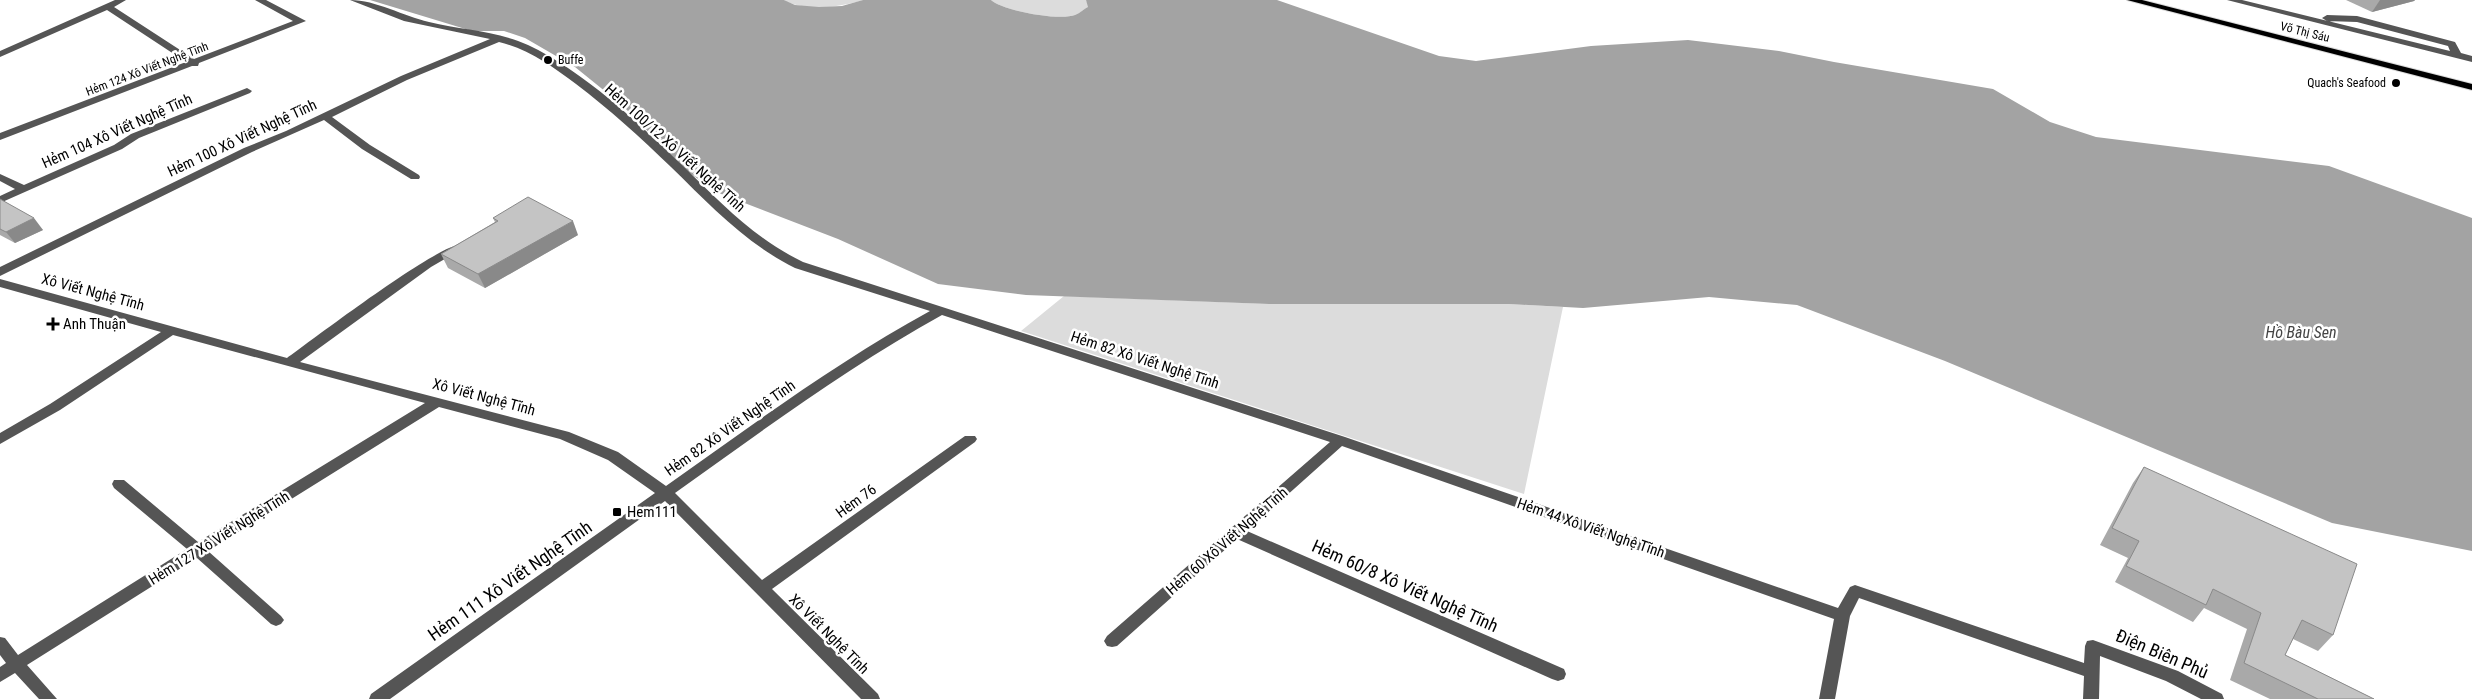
<svg xmlns="http://www.w3.org/2000/svg" width="2472" height="699" viewBox="0 0 2472 699" font-family="'Roboto Condensed',sans-serif">
  <style>
    .green { fill: #dcdcdc }
    .water { fill: #a3a3a3 }
    .lines { fill: none; stroke-linecap: round; stroke-linejoin: round }
    .major-casing { stroke: #dbdbdb; stroke-width: 2 }
    .minor { fill: #555; fill-rule: evenodd }
    .major { fill: #000; fill-rule: evenodd }
    .wall { fill: #a9a9a9 }
    .shaded-wall { fill: #898989 }
    .building { fill: #c4c4c4; stroke: #898989 }
    .poi-dot { fill: #000; stroke: #fff; stroke-width: 2 }
    .labels { text-anchor: middle; stroke-width: 5; stroke-linejoin: round; paint-order: stroke }
    .far-street-label { font-size: 12px; fill: #000; stroke: #fff }
    .far-poi-label { font-size: 12px; fill: #000; stroke: #fff; text-anchor: start }
    .street-label { font-size: 15px; fill: #000; stroke: #fff }
    .poi-label { font-size: 15px; fill: #000; stroke: #fff; text-anchor: start }
    .water-label { font-size: 16px; font-style: italic; fill: #444; stroke: #fff }
    .near-street-label { font-size: 18px; fill: #000; stroke: #fff }
  </style>
  <rect width="100%" height="100%" fill="#fff"/>
  <!-- green -->
  <g class="green">
    <path d="M 784,0 L 863,0 C 843,7 802,12 784,0 Z"/>
    <path d="M 991,0 L 1086,0 L 1089,7 C 1084,9 1080,13 1075,15 C 1060,21 1003,11 991,0 Z"/>
    <path d="M 1064,296 L 1269,304 L 1509,304 L 1563,307 L 1524,494 L 1021,331 Z"/>
  </g>
  <!-- water -->
  <path class="water" d="M 370,0 L 784,0 L 795,5 L 819,7 L 842,6 L 863,0 L 991,0 C 1003,11 1060,21 1075,15 C 1080,13 1084,9 1088,7 L 1086,0 L 1277,0 L 1439,56 L 1476,61 L 1591,46 L 1688,40 L 1779,51 L 1834,62 L 1993,89 L 2050,122 L 2096,137 L 2329,166 L 2472,218 L 2472,551 L 2332,523 L 1945,361 L 1797,305 L 1709,297 L 1583,308 L 1509,304 L 1269,304 L 1026,295 L 938,284 L 838,239 L 716,192 L 687,171 L 622,105 L 575,67 L 525,38 L 504,31 L 472,31 Z"/>
  <g class="lines">
    <!-- major casing -->
    <g class="major-casing">
      <path id="major" d="M 2127,0 L 2142,0 L 2472,84 L 2472,90 Z"/>
    </g>
    <!-- minor -->
    <g class="minor">
      <path d="M 115,0 L 126,0 L 114,7 L 194,59 L 293,21 L 255,0 L 266,0 L 306,21 L 199,63 L 198,66 L 192,66 L 0,140 L 0,133 L 186,62 L 107,10 L 0,57 L 0,51 Z"/>
      <path d="M 350,0 C 376,0 403,16 429,22 C 462,30 497,31 528,45 C 582,70 641,125 683,166 C 721,203 755,239 803,262 L 1345,437 L 1838,608 L 1850,587 L 1855,585 L 2084,663 L 2085,646 L 2087,641 L 2093,640 L 2178,671 L 2222,694 L 2224,699 L 2201,699 L 2166,681 L 2100,656 L 2099,699 L 2083,699 L 2084,676 L 1859,598 L 1850,616 L 1835,699 L 1819,699 L 1834,619 L 1342,446 L 1247,531 L 1564,669 L 1566,674 L 1564,679 L 1558,681 L 1552,679 L 1237,539 L 1117,646 L 1112,647 L 1107,646 L 1104,641 L 1107,636 L 1330,442 L 942,315 C 848,367 762,431 675,493 L 762,580 L 965,436 L 975,436 L 977,439 L 975,442 L 772,589 L 878,694 L 880,699 L 861,699 L 665,501 L 390,699 L 369,699 L 371,694 L 655,493 L 608,460 L 560,439 L 439,407 L 208,551 L 281,616 L 284,620 L 281,624 L 276,626 L 271,624 L 197,558 L 27,665 L 57,699 L 39,699 L 15,673 L 0,682 L 0,667 L 6,663 L 0,655 L 0,637 L 5,638 L 18,655 L 187,549 L 114,488 L 112,484 L 114,480 L 124,480 L 198,542 L 425,403 L 173,335 L 60,410 L 0,444 L 0,433 L 50,404 L 161,332 L 0,287 L 0,279 L 287,358 C 311,341 443,240 462,245 L 464,247 L 462,249 L 431,267 L 300,362 L 569,432 L 618,452 L 666,486 C 752,425 837,362 930,311 L 795,268 C 745,243 710,205 671,167 C 641,138 609,109 576,84 C 552,66 528,49 499,42 L 407,80 L 332,117 L 370,145 L 419,175 L 420,177 L 419,179 L 411,179 L 362,149 L 324,120 L 252,152 L 0,276 L 0,267 L 244,148 L 286,131 L 401,76 L 490,39 L 404,21 Z"/>
      <path d="M 2227,0 L 2242,0 L 2450,51 L 2448,46 L 2357,22 L 2327,21 L 2322,18 L 2327,15 L 2357,16 L 2455,42 L 2461,53 L 2472,56 L 2472,62 Z"/>
      <path d="M 247,88 L 252,91 L 250,93 L 139,138 L 122,149 L 0,203 L 0,196 L 15,189 L 0,181 L 0,174 L 24,185 L 114,145 L 131,134 Z"/>
    </g>
    <!-- major -->
    <use href="#major" class="major"/>
  </g>
  <!-- wall -->
  <g class="wall">
    <path d="M 2346,0 L 2415,0 L 2414,1 L 2372,12 Z"/>
    <path d="M 0,199 L 43,230 L 15,243 L 0,235 Z"/>
    <path d="M 493,218 L 578,235 L 485,288 L 448,268 L 441,254 L 495,222 Z"/>
    <path d="M 2144,467 L 2333,635 L 2318,651 L 2293,639 L 2285,655 L 2374,699 L 2270,699 L 2230,680 L 2247,629 L 2204,608 L 2193,622 L 2115,582 L 2128,558 L 2100,545 L 2133,483 Z"/>
  </g>
  <!-- shaded-wall -->
  <g class="shaded-wall">
    <path d="M 2380,0 L 2415,0 L 2414,1 L 2372,12 Z"/>
    <path d="M 34,218 L 43,230 L 15,243 L 6,232 Z"/>
    <path d="M 573,221 L 578,235 L 485,288 L 478,274 Z"/>
  </g>
  <!-- building -->
  <g class="building">
    <path d="M 528,197 L 573,221 L 478,274 L 441,254 L 498,221 L 493,218 Z"/>
    <path d="M 0,199 L 34,218 L 6,232 L 0,229 Z"/>
    <path d="M 2144,467 L 2357,564 L 2333,635 L 2302,620 L 2285,655 L 2374,699 L 2318,699 L 2244,663 L 2261,613 L 2213,589 L 2206,605 L 2126,566 L 2139,541 L 2112,528 Z"/>
  </g>
  <!-- markers -->
  <g class="poi-dot">
    <circle cx="548" cy="60" r="5"/>
    <circle cx="2396" cy="83" r="5"/>
    <path d="M50.5 316.5h5v5h5v5h-5v5h-5v-5h-5v-5h5z"/>
    <rect x="612" y="507" width="10" height="10" rx="2.5"/>
  </g>
  <g class="labels">
    <!-- far-street labels -->
    <g class="far-street-label">
      <text transform="translate(2305 32) rotate(14)" y="4">Võ Thị Sáu</text>
      <text transform="translate(147 69) rotate(-21)" y="4">Hẻm 124 Xô Viết Nghệ Tĩnh</text>
    </g>
    <!-- far-poi labels -->
    <g class="far-poi-label">
      <text x="558" y="64">Buffe</text>
      <text x="2386" y="87" text-anchor="end">Quach's Seafood</text>
    </g>
    <!-- street labels -->
    <g class="street-label">
      <text transform="translate(117 131) rotate(-24)" y="5">Hẻm 104 Xô Viết Nghệ Tĩnh</text>
      <text transform="translate(242 138) rotate(-25)" y="5">Hẻm 100 Xô Viết Nghệ Tĩnh</text>
      <text transform="translate(675 148) rotate(42)" y="5">Hẻm 100/12 Xô Viết Nghệ Tĩnh</text>
      <text transform="translate(93 292) rotate(15)" y="5">Xô Viết Nghệ Tĩnh</text>
      <text transform="translate(1145 360) rotate(18)" y="5">Hẻm 82 Xô Viết Nghệ Tĩnh</text>
      <text transform="translate(484 397) rotate(15)" y="5">Xô Viết Nghệ Tĩnh</text>
      <text transform="translate(730 428) rotate(-35)" y="5">Hẻm 82 Xô Viết Nghệ Tĩnh</text>
      <text transform="translate(856 501) rotate(-36)" y="5">Hẻm 76</text>
      <text transform="translate(1591 528) rotate(19)" y="5">Hẻm 44 Xô Viết Nghệ Tĩnh</text>
      <text transform="translate(219 538) rotate(-32)" y="5">Hẻm 127 Xô Viết Nghệ Tĩnh</text>
      <text transform="translate(1227 541) rotate(-41)" y="5">Hẻm 60 Xô Viết Nghệ Tĩnh</text>
      <text transform="translate(829 634) rotate(45)" y="5">Xô Viết Nghệ Tĩnh</text>
    </g>
    <!-- poi labels -->
    <g class="poi-label">
      <text x="63" y="329">Anh Thuận</text>
      <text x="627" y="517">Hem111</text>
    </g>
    <!-- water labels -->
    <g class="water-label">
      <text x="2301" y="338">Hồ Bàu Sen</text>
    </g>
    <!-- near-street labels -->
    <g class="near-street-label">
      <text transform="translate(510 581) rotate(-35)" y="6">Hẻm 111 Xô Viết Nghệ Tĩnh</text>
      <text transform="translate(1405 586) rotate(24)" y="6">Hẻm 60/8 Xô Viết Nghệ Tĩnh</text>
      <text transform="translate(2162 654) rotate(23)" y="6">Điện Biên Phủ</text>
    </g>
  </g>
</svg>
